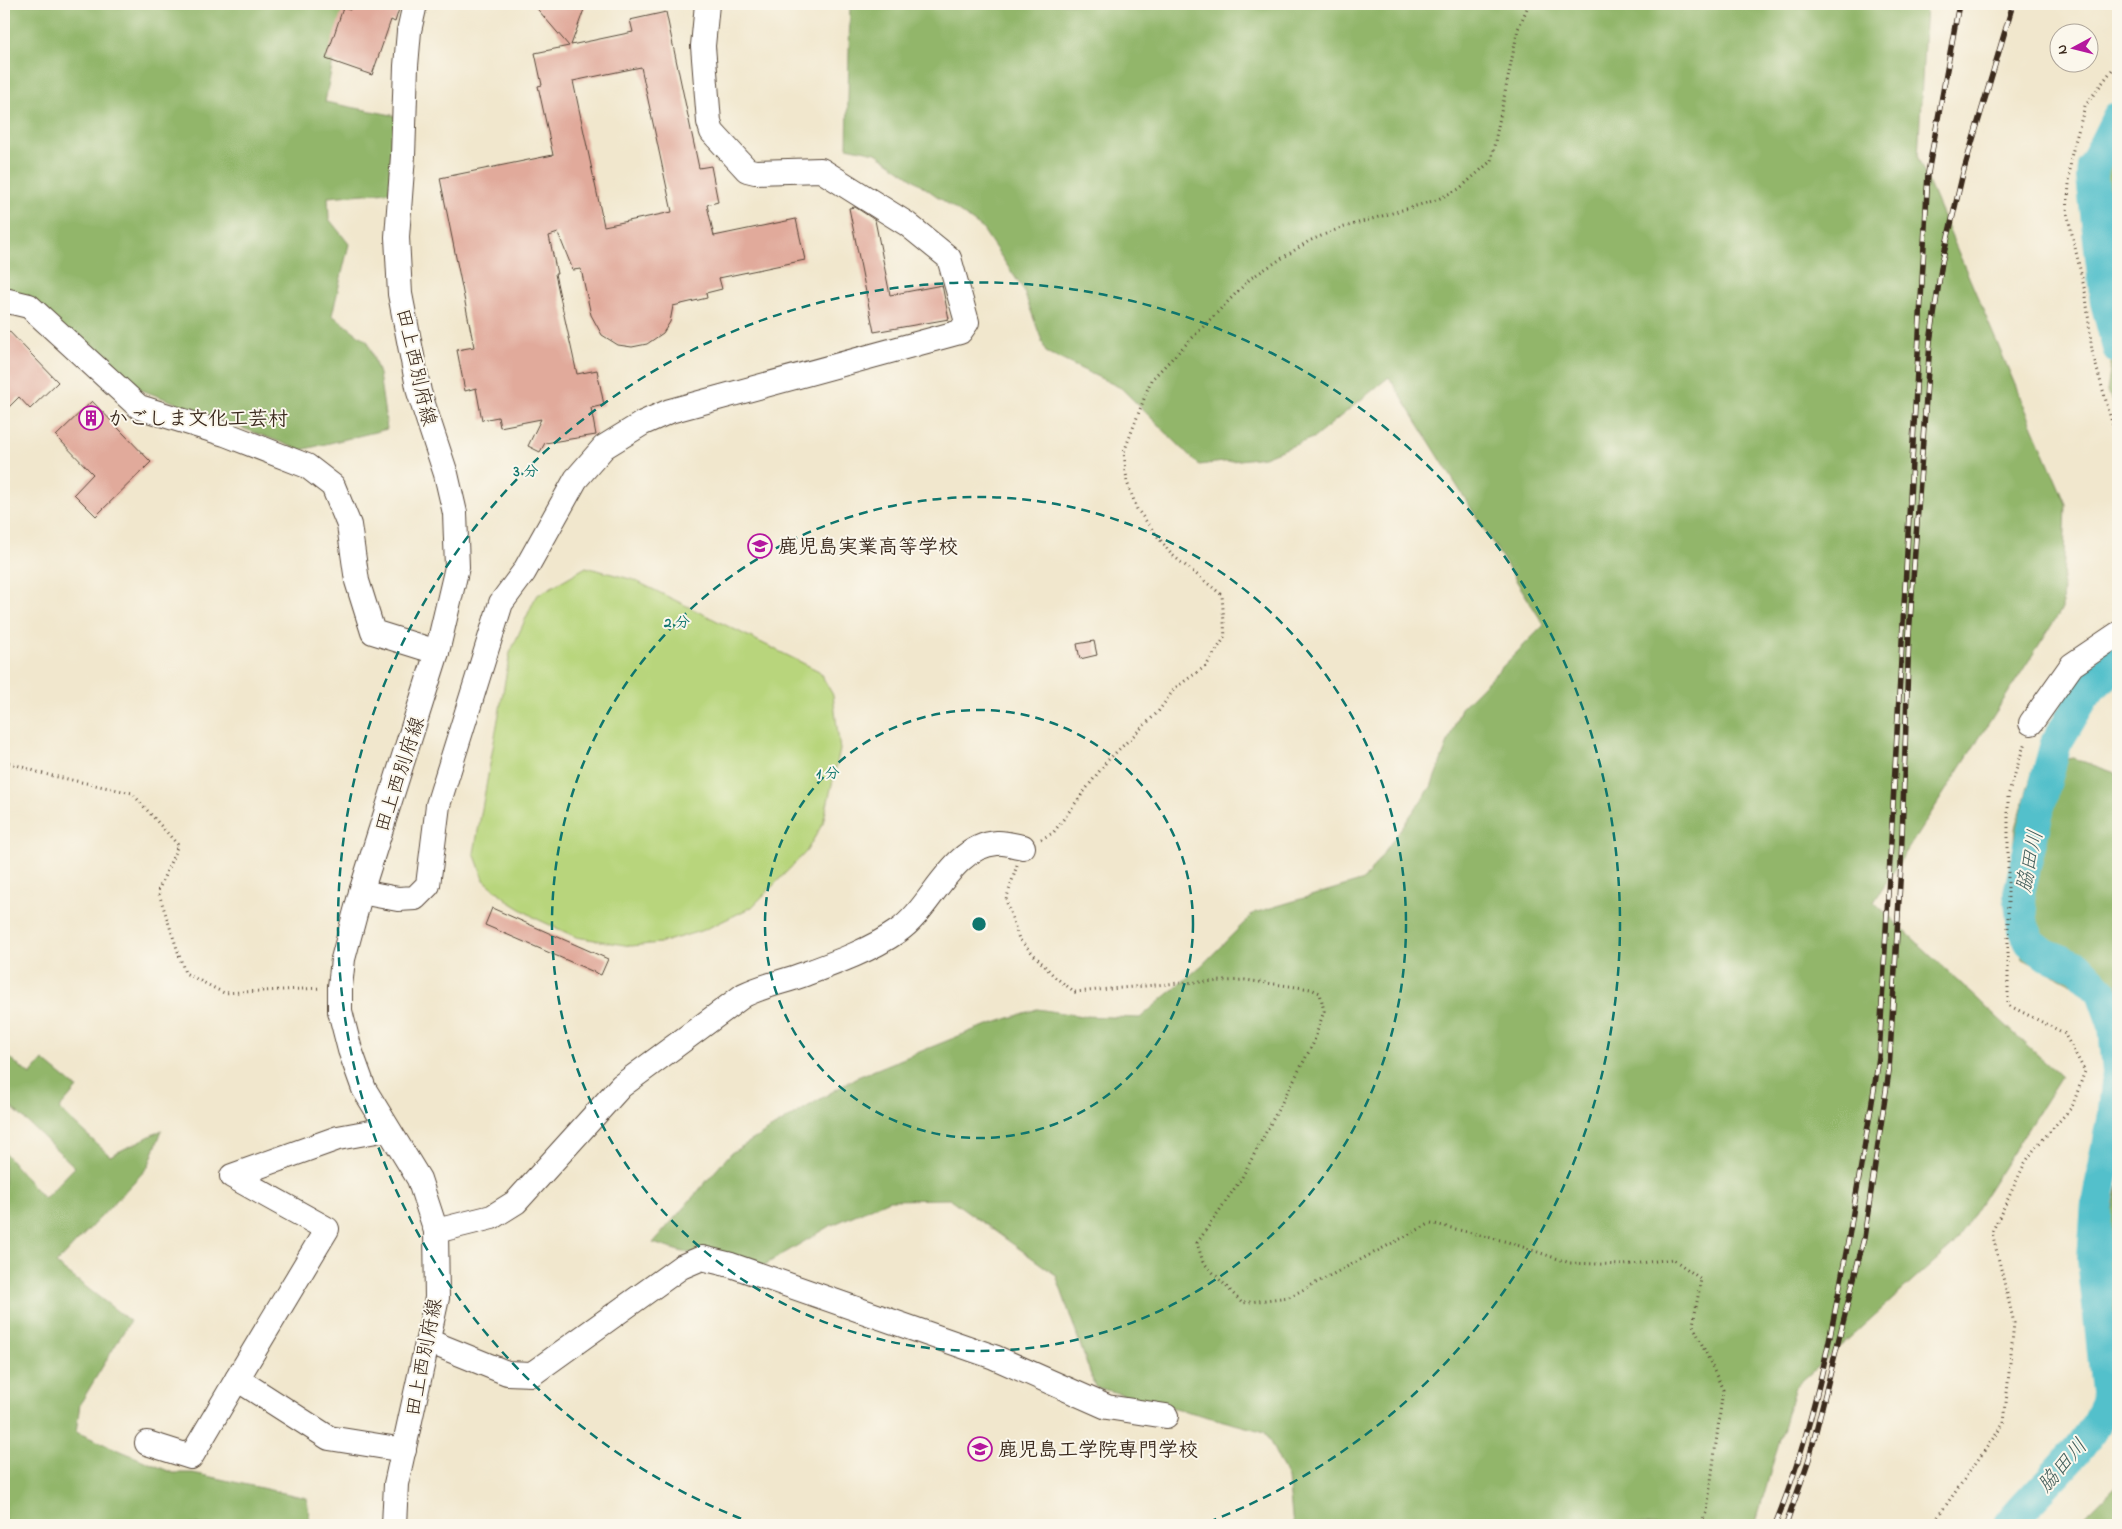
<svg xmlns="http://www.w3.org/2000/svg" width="2122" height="1529" viewBox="0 0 2122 1529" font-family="'Indie Flower','Klee One',sans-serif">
<rect width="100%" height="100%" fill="#fbf7ec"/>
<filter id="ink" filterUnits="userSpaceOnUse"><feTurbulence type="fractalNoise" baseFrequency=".02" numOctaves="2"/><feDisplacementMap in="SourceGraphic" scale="10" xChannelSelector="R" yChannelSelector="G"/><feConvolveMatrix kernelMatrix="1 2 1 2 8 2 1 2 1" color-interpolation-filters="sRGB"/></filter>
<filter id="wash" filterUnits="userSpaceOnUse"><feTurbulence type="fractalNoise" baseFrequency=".0096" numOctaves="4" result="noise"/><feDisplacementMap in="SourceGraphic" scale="20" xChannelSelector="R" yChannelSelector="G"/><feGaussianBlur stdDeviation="1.12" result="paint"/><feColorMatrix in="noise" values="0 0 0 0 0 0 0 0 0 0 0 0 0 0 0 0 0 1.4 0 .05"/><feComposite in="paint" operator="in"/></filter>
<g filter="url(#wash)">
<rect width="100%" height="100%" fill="#f1e7cd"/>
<path fill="#b8d57b" stroke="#7a804c" d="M586,567L634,580L819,671L833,695L840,750L823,823L806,852L752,907L704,930L660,943L631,946L576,937L537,919L511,903L484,880L474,853L510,653L536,596Z"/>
<g fill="#92b66b" stroke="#667044">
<path d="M4,4H344L325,102L397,116L389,192L328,197L329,219L349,244L332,315L368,342L379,374L387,429L301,450L123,383L4,294Z"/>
<path d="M850,4H1926L1918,158L2066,504L2062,609L1874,902L2061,1077L1953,1245L1795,1387L1755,1525H1293L1288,1478L1265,1432L1095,1387L1056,1275L950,1199L889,1200L832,1225L761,1267L679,1251L653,1243L731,1153L855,1078L976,1029L1037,1009L1082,1016L1140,1018L1201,966L1254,913L1364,880L1431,787L1461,708L1544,625L1389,377L1315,437L1264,457L1199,465L1121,388L1046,352L1023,289L982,228L876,153L847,147Z"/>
<path d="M2118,144V409L2107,392L2117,323L2102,178Z"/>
<path d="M2073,758L2118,774V996L2068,982L2023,959L2009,919L2016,828L2034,767Z"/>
<path d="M4,1053L30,1075L43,1060L77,1088L59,1109L110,1156L162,1130L148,1167L56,1264L130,1321L80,1404L76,1432L173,1473H193L307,1498L310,1525H4V1152L44,1199L75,1167L4,1100Z"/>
<path d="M2118,1186V1320L2114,1311L2105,1241Z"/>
<path d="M2118,1483V1525H2076Z"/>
</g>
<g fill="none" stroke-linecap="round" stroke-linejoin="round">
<g stroke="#53c0cb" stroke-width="32">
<path d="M2118,117L2093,167L2092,177L2106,302L2118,348"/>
<path d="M2118,660L2084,696L2056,743L2038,811L2019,893L2023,926L2030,942L2045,954L2078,967L2102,992L2114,1026L2118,1072"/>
<path d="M2009,1525C2042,1484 2088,1450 2108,1400L2093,1259L2097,1203L2113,1120L2118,1073"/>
</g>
</g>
<g id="blocks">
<g fill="#e1aa9b" fill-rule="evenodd">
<path d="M351,4H383L399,9L395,22L391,20L372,75L326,59L343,8L350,10Z"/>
<path d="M533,4H586L571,45L633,32L630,20L666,12L699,168L711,166L718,202L707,205L714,236L796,219L805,260L719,278L722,289L706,293L707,298L673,306L670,322L663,333L647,344L632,347L618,345L602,335L591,315L581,269L573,270L558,233L549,236L557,274H555L577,374L597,370L604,405L591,408L596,435L545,443L540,452L528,446L541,419L500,427L498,417L482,420L476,388L465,391L457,350L474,347L440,178L553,155L538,86L542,85L535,53L569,46ZM641,67L672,212L604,226L573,81Z"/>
<path d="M855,207L875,220L890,295L942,285L949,319L874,332L849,208Z"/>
<path d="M4,326L58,382L30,409L19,397L4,412Z"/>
<path d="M92,401L151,462L96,516L74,494L93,474L56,436Z"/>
<path d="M1094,641L1097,655L1080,659L1077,644Z"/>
<path d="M492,908L608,959L601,975L485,925Z"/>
</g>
</g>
</g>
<g filter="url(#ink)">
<use href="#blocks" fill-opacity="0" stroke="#564638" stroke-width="1"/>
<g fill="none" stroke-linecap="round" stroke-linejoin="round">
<g stroke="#564638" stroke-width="26">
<g id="minor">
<path d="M4,300L29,306L139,407L225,434L307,466L333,486L349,525L357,581L373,632L437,652"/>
<path d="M2031,723L2072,665L2118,634"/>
<path d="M361,892L398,899L415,898L428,885L438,805L501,603L524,572L576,479L604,447L643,423L670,411L960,332L967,322L949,258L907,224L821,170L755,172L747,170L712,132L709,122L703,46L707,4"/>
<path d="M387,1129L338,1138L232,1176L327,1229L237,1379L329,1438L404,1450"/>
<path d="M436,1231L492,1217L516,1202L621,1086L744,995C764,985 784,982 805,974C835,963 871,950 898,931C932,908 951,846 997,843C1005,842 1015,846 1023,847"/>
<path d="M428,1341L507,1373L532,1374L681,1267L702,1258L731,1265L994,1357L1107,1407L1166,1416"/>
<path d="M147,1443L191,1457L237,1379"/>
<path d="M394,1525L396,1484L437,1298L436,1231L419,1179L364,1089L350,1050L340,1011V987L343,959L361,892L437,652L457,567L455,513L446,474L419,392L400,294L397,237L403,156L406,66L409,31L415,4"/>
</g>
</g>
<g stroke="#564638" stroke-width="3" stroke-dasharray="1 4" stroke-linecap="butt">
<path d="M2118,62L2085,106L2071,157L2067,212L2086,296L2092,351L2118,444"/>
<path d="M4,761L44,774L132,793L178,845L158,891L185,973L224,993L321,988"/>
<path d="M1041,839L1053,833L1107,761L1158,712L1175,688L1206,666L1225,637L1222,595L1171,554L1137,509L1127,482L1124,452L1151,380L1251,278L1309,241L1338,229L1436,200L1459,189L1491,161L1518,29L1529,4"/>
<path d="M1017,865L1006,900L1019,939L1055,977L1075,992L1179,983L1245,980L1311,989L1320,993L1324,1011L1313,1044L1241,1179L1197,1243L1203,1262L1242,1303L1289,1297L1431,1223L1508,1242L1570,1263L1624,1265L1673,1259L1701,1279L1693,1325L1723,1390L1707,1511L1700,1525"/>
<path d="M1932,1525L2004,1423L2014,1323L1992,1232L2025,1163L2035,1148L2072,1107L2085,1071L2064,1033L2008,1005V796L2025,742"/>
</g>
<use href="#minor" stroke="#fff" stroke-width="24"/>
<g stroke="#3b2a1e" stroke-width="5.5">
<g id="rail">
<path d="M1775,1525C1814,1429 1833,1327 1851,1225C1860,1169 1871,1113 1879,1057L1928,173L1959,4"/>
<path d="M1786,1525L1809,1459L1864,1238L1889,1071L1901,865L1909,635L1930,342L1942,262L1963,173L2013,4"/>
</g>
</g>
<use href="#rail" stroke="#fbf7ec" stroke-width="4" stroke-dasharray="11" stroke-linecap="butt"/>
</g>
</g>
<g fill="none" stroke="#0f766e" stroke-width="2.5" stroke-dasharray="9 6">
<circle cx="979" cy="924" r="214"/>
<circle cx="979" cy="924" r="427"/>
<path d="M755 1524A641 641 0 1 1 1203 1524"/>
</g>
<defs>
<g id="building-ring" transform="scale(1.25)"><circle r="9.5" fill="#fbf7ec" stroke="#b5179e" stroke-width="1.5"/><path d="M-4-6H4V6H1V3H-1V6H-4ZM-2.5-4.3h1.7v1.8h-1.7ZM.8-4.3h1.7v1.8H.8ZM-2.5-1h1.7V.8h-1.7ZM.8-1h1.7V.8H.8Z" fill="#b5179e"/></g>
<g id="school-ring" transform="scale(1.25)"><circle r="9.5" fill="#fbf7ec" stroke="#b5179e" stroke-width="1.5"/><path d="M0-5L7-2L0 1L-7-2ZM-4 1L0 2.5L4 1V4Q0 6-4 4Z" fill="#b5179e"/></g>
<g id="university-ring" transform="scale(1.25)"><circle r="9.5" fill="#fbf7ec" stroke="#b5179e" stroke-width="1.5"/><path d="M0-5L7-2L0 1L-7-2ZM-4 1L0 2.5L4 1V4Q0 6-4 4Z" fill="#b5179e"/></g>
</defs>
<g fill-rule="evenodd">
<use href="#building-ring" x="91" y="418"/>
<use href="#school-ring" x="760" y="546"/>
<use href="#university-ring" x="980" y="1449"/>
</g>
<g text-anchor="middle" stroke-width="4" stroke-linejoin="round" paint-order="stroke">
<g font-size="20" fill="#3b2a1e" stroke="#fbf7ec">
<text transform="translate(417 367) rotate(77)" y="7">田上西別府線</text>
<text transform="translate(399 774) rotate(-72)" y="7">田上西別府線</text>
<text transform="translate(423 1357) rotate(-79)" y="7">田上西別府線</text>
</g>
<g font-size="20" font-weight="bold" fill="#3b2a1e" stroke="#fbf7ec" text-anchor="start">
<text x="108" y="425">かごしま文化工芸村</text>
<text x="778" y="553">鹿児島実業高等学校</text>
<text x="998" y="1456">鹿児島工学院専門学校</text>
</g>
<g font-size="21" font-style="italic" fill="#435e5b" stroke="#fbf7ec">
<text transform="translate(2029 861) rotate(-78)" y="7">脇田川</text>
<text transform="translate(2062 1465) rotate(-49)" y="7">脇田川</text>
</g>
</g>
<circle cx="979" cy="924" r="8" fill="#0f766e" stroke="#fbf7ec" stroke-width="2.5"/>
<g font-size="15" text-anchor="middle" font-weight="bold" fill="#0f766e" stroke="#fbf7ec" stroke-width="4" stroke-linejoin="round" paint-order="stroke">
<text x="526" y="476">3 分</text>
<text x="677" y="627">2 分</text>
<text x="828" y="778">1 分</text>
</g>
<rect width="2122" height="1529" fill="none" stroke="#fbf7ec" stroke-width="20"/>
<g transform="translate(2074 48) rotate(263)"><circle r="24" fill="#fbf7ec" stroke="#aea59a"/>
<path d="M0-4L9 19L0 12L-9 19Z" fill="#b5179e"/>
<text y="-8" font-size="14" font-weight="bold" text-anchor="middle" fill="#3b2a1e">N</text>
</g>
</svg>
